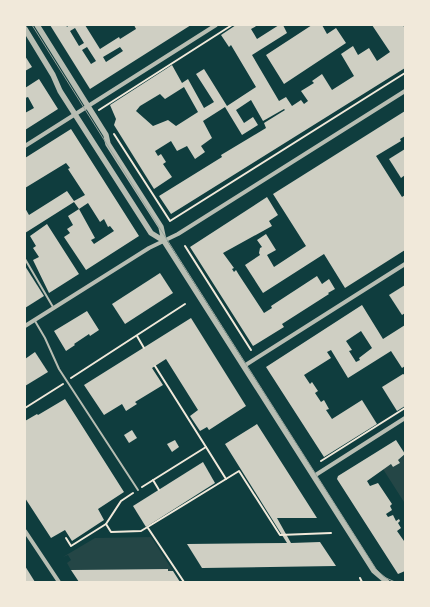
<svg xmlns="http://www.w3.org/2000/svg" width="430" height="607" viewBox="0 0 430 607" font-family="Jost,sans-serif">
<rect width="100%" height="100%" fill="#0f3d3e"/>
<g fill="#244646">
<path d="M405,455V490L404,491L405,494V502H404L383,469L391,464L393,467L400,463L398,460Z"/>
<path d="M151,537L173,571H168V569L71,570L67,563L71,560L68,555L63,557L95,538Z"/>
</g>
<g fill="#cfcfc3" fill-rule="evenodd">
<path d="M50,25H66L67,27L69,25H85L100,49L119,37L120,39L136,29L134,25H191L90,89ZM75,28L84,43L79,46L70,31ZM87,47L96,61L91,64L82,50ZM120,47L123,51L106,62L103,57Z"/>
<path d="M236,25H258L251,29L257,39L279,25H283L287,33L252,55L279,101L286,97L292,106L301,100L304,104L308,101L301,91L314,83L312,81L322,74L332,90L354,76L341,54L353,46L358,55L369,48L377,61L390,52L372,25H403L405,29V68L171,214L159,196L222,157L221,155L266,128L264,123L285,110L284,109L263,121L251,100L236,110L244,123L253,117L258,125L242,135L225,107L203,121L212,138L201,146L205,152L195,159L187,146L177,151L171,141L155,151L158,156L161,154L166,162L163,164L172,177L154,189L114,125L116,119L110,105L172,65L182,83L188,79L204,108L214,102L196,74L204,69L227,106L256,87L231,45L229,47L221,35ZM184,87L198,112L176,126L168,120L153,126L136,111L140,106L160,94L165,99Z"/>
<path d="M312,25H322L327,34L336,28L346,43L284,84L266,55Z"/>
<path d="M25,56L32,67L25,71Z"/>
<path d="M39,79L58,109L25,130V113L34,108L28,97L25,98V88Z"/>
<path d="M405,111V136L400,139L401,141L376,156L402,197L405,195V250L345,288L324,254L263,293L245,265L260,255L259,253L260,248L262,247L257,240L266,234L276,250L267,255L274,267L306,246L273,194Z"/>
<path d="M71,129L139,236L86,270L64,237L70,233L67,229L73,225L68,216L79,209L95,238L91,240L94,244L114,231L110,226L108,227L104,219L100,222L88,203L79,209L74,202L25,233V208L29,215L67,191L74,201L85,195L68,169L70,168L66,163L25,188V158Z"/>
<path d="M405,149V175L401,178L389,159Z"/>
<path d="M267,197L278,215L269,221L272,226L223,253L234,268L232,269L234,272L236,270L239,275L264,313L272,308L271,306L317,276L322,284L329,279L335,289L328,293L329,294L282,324L284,327L253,346L190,247Z"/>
<path d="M47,224L79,274L49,293L33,260L39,257L33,248L36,246L30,236Z"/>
<path d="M25,266L44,296L25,308Z"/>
<path d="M160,273L173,293L125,324L112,304Z"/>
<path d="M405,285V313L402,315L389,295Z"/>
<path d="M362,305L383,339L405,325V366L402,368L391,351L348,378L331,350L327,352L331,358L304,375L310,384L312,382L318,391L315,393L321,402L324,400L329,409L326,410L332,419L362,400L377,424L324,457L266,367ZM361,331L372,348L359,358L360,360L356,362L349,351L352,350L346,341Z"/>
<path d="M87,311L99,330L90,336L89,334L74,344L75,345L66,351L54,331Z"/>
<path d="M191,318L246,406L209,430L207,427L200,431L190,416L198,410L166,359L152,368L163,385L135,402L137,404L126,411L122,404L104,415L84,385Z"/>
<path d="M35,352L48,372L25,386V359Z"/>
<path d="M403,374L405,375V406L397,411L382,387Z"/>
<path d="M65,399L124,492L98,509L104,520L72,541L65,530L51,538L25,498V421L37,414L38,415Z"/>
<path d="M257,424L317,518H277L291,543L320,542L336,566L202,568L187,544L287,543L225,444Z"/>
<path d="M132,430L137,438L129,443L124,435Z"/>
<path d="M175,440L179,447L172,452L167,444Z"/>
<path d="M396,440L405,454L398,460L400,463L393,467L391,464L367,481L370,486L378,483L392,504L390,506L392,510L386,514L388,517L393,515L396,521L399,519L400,521L398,523L401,528L397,531L404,541L405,540V571L398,574L337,479L338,476Z"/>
<path d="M203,462L215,483L146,527L133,506Z"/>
<path d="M25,566L35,582H25Z"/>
<path d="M168,569V571H173L180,582H79L71,570Z"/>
</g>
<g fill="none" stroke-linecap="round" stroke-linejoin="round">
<g stroke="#f1e9da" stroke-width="2">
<path d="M99,110L232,25"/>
<path d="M114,134L170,221L405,73"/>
<path d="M185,246L251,350"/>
<path d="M137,336L144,348"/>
<path d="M71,378L185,304"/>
<path d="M25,408L63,384"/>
<path d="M321,461L405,408"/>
<path d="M226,479L239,471L280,535L331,533"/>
<path d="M153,480L159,490"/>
<path d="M142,487L206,447L155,366"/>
<path d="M133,493L121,501L106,524L111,532L141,531L226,479L206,447"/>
<path d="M148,528L184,582"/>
<path d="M66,538L71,546L106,524"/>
<path d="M360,578L362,582"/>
</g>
<g stroke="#b8beb3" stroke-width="2">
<path d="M25,259L53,307"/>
<path d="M35,321L45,338L59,369L138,490"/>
</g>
<g stroke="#b8beb3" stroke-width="4">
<path d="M25,146L216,25"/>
<path d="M25,326L149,248L178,234L405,91"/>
<path d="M244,366L405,264"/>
<path d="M314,476L405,418"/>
<path d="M25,531L59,582"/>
</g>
<g stroke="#b8beb3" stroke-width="5.5">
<path d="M37,25L106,135L108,144L161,227L164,241L374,571L387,582"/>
<path d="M25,29L53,75L60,91L151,233L164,241"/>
</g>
<path stroke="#97a49c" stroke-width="1" d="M32,25L152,216L376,569L384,577L395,582"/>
</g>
<rect width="430" height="607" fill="none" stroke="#f1e9da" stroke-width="52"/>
</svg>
